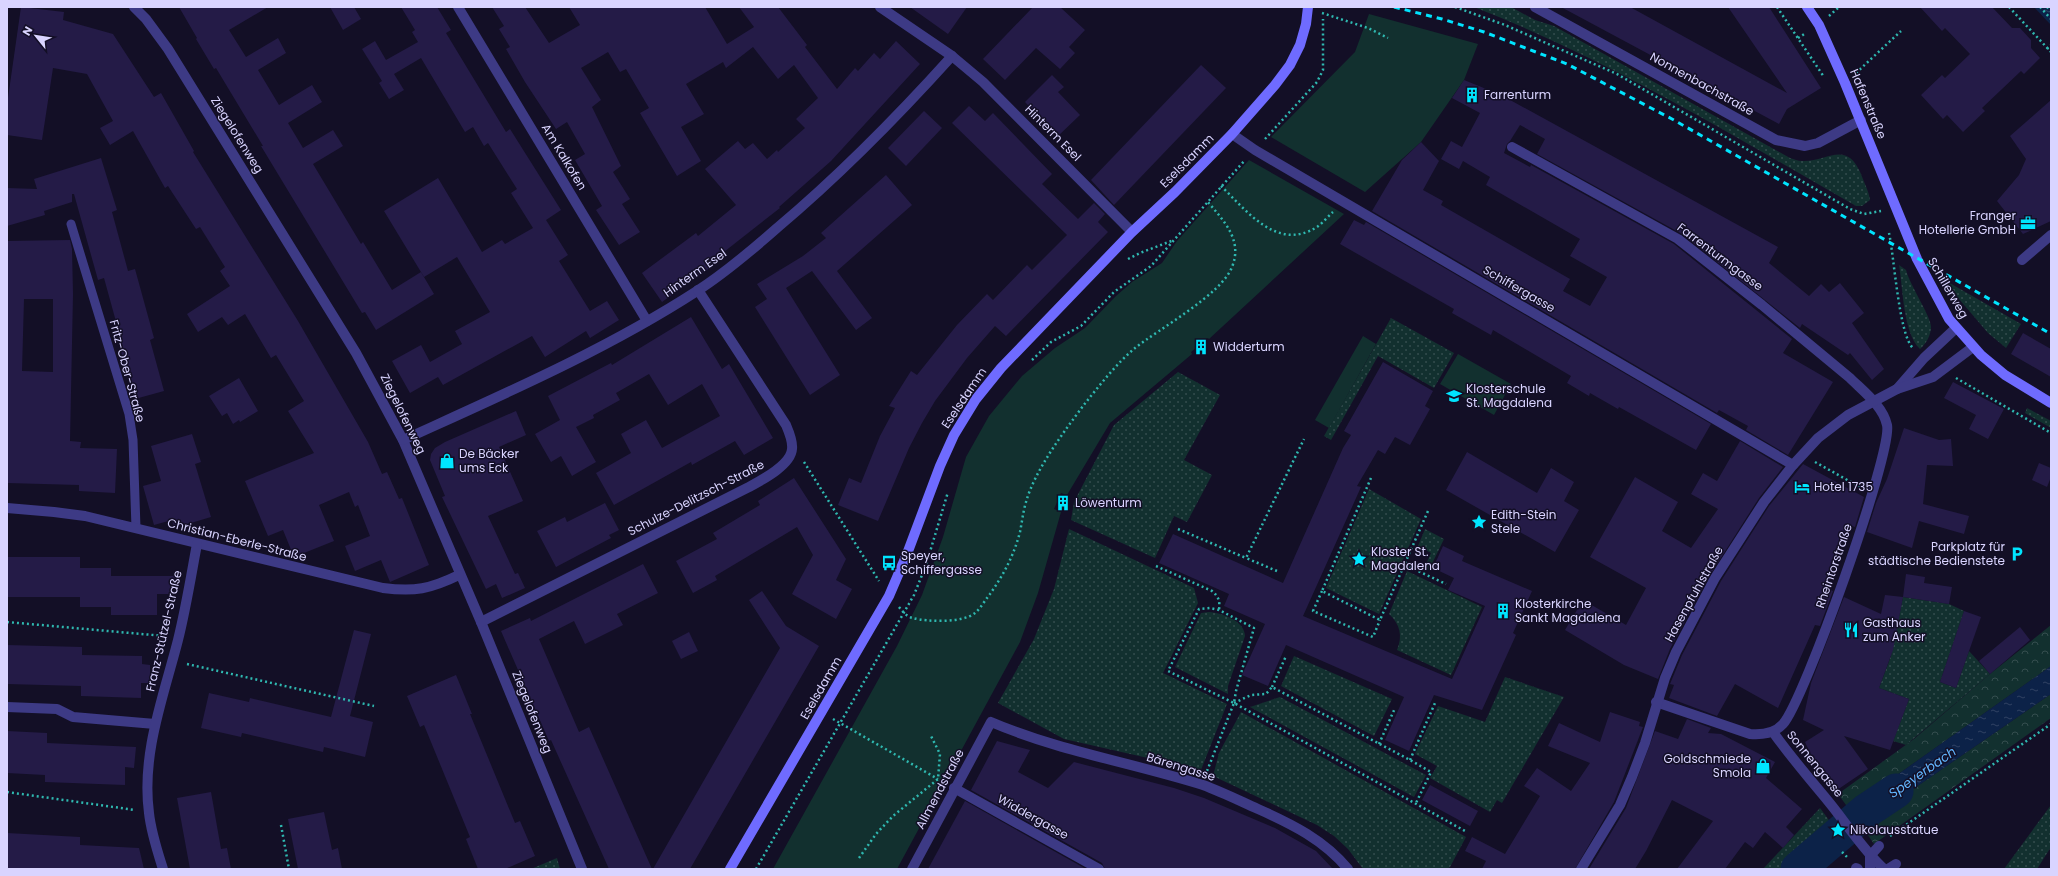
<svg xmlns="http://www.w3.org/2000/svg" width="2058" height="876" viewBox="0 0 2058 876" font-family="Poppins,sans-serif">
<defs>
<pattern id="grass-dots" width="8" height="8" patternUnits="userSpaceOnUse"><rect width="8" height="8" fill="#12302f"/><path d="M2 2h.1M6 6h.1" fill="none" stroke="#344d4e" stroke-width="1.8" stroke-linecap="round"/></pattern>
<pattern id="forest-crowns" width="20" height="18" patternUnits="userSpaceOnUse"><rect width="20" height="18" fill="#12302f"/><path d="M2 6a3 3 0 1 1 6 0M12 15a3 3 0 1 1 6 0" fill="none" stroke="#344d4e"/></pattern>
<pattern id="water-ripples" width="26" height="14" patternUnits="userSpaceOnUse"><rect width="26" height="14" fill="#0c2248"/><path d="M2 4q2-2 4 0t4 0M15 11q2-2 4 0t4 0" fill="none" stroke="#2f4163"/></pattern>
</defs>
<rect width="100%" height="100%" fill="#130f26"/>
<g fill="url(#grass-dots)">
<path d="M1474,7H1511L1535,20L1554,26L1790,158C1794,159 1798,161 1802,161C1828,162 1846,139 1861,174C1864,183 1869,191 1870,200L1862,206H1856C1732,135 1608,59 1474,7Z"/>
<path d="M1899,265L1906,270C1910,286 1931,316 1931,327C1931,335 1926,344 1920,349C1903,333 1903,288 1899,265Z"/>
<path d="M1941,278L2021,324L2006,348L1988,333Z"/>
<path d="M1391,318L1454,353L1434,388L1378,356L1331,440L1324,436Z"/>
<path d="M1178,372L1220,395L1184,460L1212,475L1187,522L1174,516L1155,558L1071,520L1074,502L1114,425Z"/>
<path d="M2027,408L2051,421V428L2025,413Z"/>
<path d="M1369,489L1421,519L1379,614L1326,588Z"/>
<path d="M1069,529L1194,588L1198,603L1163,673L1227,704L1201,770L1064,739L998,703L1034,639L1054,589Z"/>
<path d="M1425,529L1444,539L1429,570L1424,568L1431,553L1418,546Z"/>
<path d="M1407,571L1482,607L1451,675L1397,650C1403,636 1400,624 1389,614Z"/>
<path d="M1903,597L1949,604L1964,611L1940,682L1956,688L1969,651L1990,674L1906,745L1893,741L1909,699L1879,688L1891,656Z"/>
<path d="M1209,612C1222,613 1245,621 1245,636L1228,686V694L1175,667L1201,613Z"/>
<path d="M1294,656L1392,699L1374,736L1281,686Z"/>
<path d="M1505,677L1564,697L1502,803L1497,800L1490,812L1430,778L1437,766L1415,754L1438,706L1485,722Z"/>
<path d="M1280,697L1426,775L1414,797L1250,707Z"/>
<path d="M1241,712L1466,837L1450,867L1447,869H1363L1348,849L1334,836L1317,825L1213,776L1219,753Z"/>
<path d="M2051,805V847L2037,869H2004Z"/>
<path d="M1820,808L1848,846L1823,869H1763Z"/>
<path d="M557,858L560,869H531Z"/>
</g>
<g fill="url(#forest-crowns)">
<path d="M2051,625V666L1849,809L1838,794L1914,739L1990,674Z"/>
<path d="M2051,694V718L1874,844L1861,825Z"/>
</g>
<g fill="#12302f">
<path d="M1369,14L1478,44L1464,80L1421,142L1365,192L1271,137L1355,52Z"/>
<path d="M1249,160L1344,214L1209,339L1208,338L1191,352L1192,354L1110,423L1067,495L1061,493L1054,509L1061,512L1038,593L1020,642L897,869H773L897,646L922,595L943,537L966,457L989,416L1022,376L1055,348L1085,328L1116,296L1132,282L1162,263L1177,241Z"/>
<path d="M1363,336L1376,344L1329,428L1315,420Z"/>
<path d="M1458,354L1511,384L1494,415L1440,384Z"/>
</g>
<g fill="url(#water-ripples)">
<path d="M2034,7H2051V25Z"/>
<path d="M2051,666V694L1861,825L1849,809Z"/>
</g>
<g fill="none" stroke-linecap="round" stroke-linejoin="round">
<path stroke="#0c2248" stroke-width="35" d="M1798,869L1866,811L1896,791"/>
</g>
<g fill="#241b47" fill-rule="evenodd">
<path d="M21,7L64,12L63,20L113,34L154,97L161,93L194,151L193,152L298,321L368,442L382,474L387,472L399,499L402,498L429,565L390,582L381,560L355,571L345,546L370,536L358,505L355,507L349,492L319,505L334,541L294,557L283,530L268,536L245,481L314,453L288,411L304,401L276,355L271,358L245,314L228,325L222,317L198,332L187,314L230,286L220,271L225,267L200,227L196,229L168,186L165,188L133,131L110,145L100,128L113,121L87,74L53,68L42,140L7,135V105Z"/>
<path d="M179,7H268L229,30L246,57L278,38L286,53L258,70L279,105L312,85L322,102L288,123L303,148L333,130L343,146L313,164L361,244L363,242L392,290L421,272L434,294L376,330L365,312L362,313L261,146H263L216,68L214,69L196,39L197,38Z"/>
<path d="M330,7H354L361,19L343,30Z"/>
<path d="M401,7H437L451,30L446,33L506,132L510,129L561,210L546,220L568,255L559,261L590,311L607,301L619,320L590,338L586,331L545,357L532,336L443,385L438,377L410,393L392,361L421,345L430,362L462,344L455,331L490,312L457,257L424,277L384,211L438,178L482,252L502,240L505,244L533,228L511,193L517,189L488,143L484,146L473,127L465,132L421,58L394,74L404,90L389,99L379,83L382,81L362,49L375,41L386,60L418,42L412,32L415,30Z"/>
<path d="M492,7H525L549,43L580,25L569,7H705L727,44L754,27L739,7H778L807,45L805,47L837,89L855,68L858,71L874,53L880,59L896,41L920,64L831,161L779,207L780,208L715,259L718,262L662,302L642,273L696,233L698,236L736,205L705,169L738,141L745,149L753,143L767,159L777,150L778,152L805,128L796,119L818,98L794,65L778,79L753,47L726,68L723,62L686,84L704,114L681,127L701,161L677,176L640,113L649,108L626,69L620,72L608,52L581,68L601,100L592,107L621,166L613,172L630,199L622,204L640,232L619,245L596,210L602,206L575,160L585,154L567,122L556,129L525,82L506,49L510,47L499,29L504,26Z"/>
<path d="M910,7H967L948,34Z"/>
<path d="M1033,7H1060L1085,30L1069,47L1075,53L1060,69L1036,48L1005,80L983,59Z"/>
<path d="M1561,7H1630L1787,93L1728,7H1769L1821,88L1787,109L1779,124Z"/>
<path d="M1920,7H1992L2012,28H2020L2031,40V48L2040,58L2024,74L2021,71L1982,108L1985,111L1963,132L1947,115L1943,119L1921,95L1942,75L1945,78L1970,54L1945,28L1942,31Z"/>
<path d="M1201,65L1226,88L1114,205L1091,180Z"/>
<path d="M1052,75L1064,87L1058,92L1080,115L1058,136L1025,102Z"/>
<path d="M1464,80L1501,95L1778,247L1769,263L1809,296L1821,284L1829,292L1840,283L1864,313L1852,323L1884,369L1872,380L1850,353L1848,355L1802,324L1800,328L1682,234L1537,154L1545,139L1520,125L1510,141L1507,144L1504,153L1530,167L1531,165L1674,244L1792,339L1783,353L1833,382L1788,455L1746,430L1748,426L1719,410L1717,413L1372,211L1402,160L1421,142L1439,161L1423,190L1443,201L1441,205L1570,279L1563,291L1590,306L1607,277L1570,256L1580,239L1486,185L1490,177L1463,161L1459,169L1441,159L1451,141L1462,147L1480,113L1452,98Z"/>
<path d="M2051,100V221L2023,234L1997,201L2019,175L2026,159L2010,136Z"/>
<path d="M969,106L985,121L993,113L1052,174L1042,184L1078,219L1094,203L1105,214L1098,222L1108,232L1006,336L995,326L967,358L935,401L922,423L909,448L878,521L838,505L849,478L861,483L880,436L895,408L889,406L911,371L917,375L957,325L987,294L993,300L1027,265L1032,270L1067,235L952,123Z"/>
<path d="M924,111L942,128L906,166L888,148Z"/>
<path d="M101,158L117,210L112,212L128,271L135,269L154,338L150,340L164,391L135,399L120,348L123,347L104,278L98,280L74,194H72V202L44,211L45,215L7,226V188L37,189L34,179Z"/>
<path d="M886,175L912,205L837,271L872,318L856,330L812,271L786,288L840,375L810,395L755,307L767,299L757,284L803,256L826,238L821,233Z"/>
<path d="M1354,220L1364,225L1366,222L1711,424L1696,450L1619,407L1618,409L1590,393L1589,396L1567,383L1571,376L1493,330L1491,335L1452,313L1454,309L1340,244Z"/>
<path d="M70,240L72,249L73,294L70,441L81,442L80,448L117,449L115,493L79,491V485L7,483V241ZM24,299H53V372L22,371Z"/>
<path d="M691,317L722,369L729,364L773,438L744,455L735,441L692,465L691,462L614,505L596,473L631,453L621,434L646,420L662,448L720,416L702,384L668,405L649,374L616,393L620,400L593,415L594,418L576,427L596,462L572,476L561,456L551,462L535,434L560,420L548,396L611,363L612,365Z"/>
<path d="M2023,333L2051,349V377L2011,354Z"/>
<path d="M1383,362L1433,391L1425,406L1430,409L1410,445L1395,437L1385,454L1378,450L1357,486L1361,487L1303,616L1452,679L1485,606L1448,590L1454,578L1433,568L1443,546L1464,556L1462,561L1532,591L1513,633L1516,635L1482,710L1434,695L1409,751L1385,740L1404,697L1286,645L1268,686L1242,675L1265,624L1224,606L1229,594L1159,563L1173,534L1283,583L1343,448L1351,435L1344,431Z"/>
<path d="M239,378L258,411L240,422L239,420L233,424L227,413L222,416L209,396Z"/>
<path d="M1953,382L2004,409L1988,439L1969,429L1976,415L1944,398Z"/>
<path d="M516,411L526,435L499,447L523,501L488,516L515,574L518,573L525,588L502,598L496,584L486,589L442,497L445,496L430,460L431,454L435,448L445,442Z"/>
<path d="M1904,428L1939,440L1951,439L1953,466L1927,465L1923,504L1969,516L1964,534L1919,521L1912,548L1867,532L1876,503L1887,479Z"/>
<path d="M192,434L201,462L195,464L211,517L174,528L172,520L154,525L143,486L161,481L151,446Z"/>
<path d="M1740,441L1783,467L1759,498L1710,575L1670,649L1658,679L1624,665L1565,630L1583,600L1626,625L1646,588L1590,557L1635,477L1678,502L1662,531L1691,548L1718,509L1691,494L1703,473L1717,481Z"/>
<path d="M1467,452L1537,493L1551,468L1574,482L1564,501L1579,510L1555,552L1446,490Z"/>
<path d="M2039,463L2051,468V477L2047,487L2032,480Z"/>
<path d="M1803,464L1864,497L1855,527L1849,525L1838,554L1826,588L1833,591L1820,626L1815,625L1778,708L1735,684L1717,716L1669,698L1674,685L1670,684L1682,655L1721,581L1769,506Z"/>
<path d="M794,478L846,559L836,580L852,589L836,619L792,594L813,555L797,527L715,576L717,580L693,593L676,561L717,539L713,533L760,505L758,501Z"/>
<path d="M605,503L619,530L609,535L611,538L556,567L537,531L565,517L567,522Z"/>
<path d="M7,557H80V568H111V576H176L172,594H157V615H111V607H80V597H7Z"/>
<path d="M643,564L658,593L617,614L623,625L585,644L574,621L539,639L579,732L589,727L652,869H609L551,740L549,741L501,631L530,618L531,621Z"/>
<path d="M1906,574L1925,577L1924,583L1952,587L1949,604L1903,597Z"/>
<path d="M762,591L786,626L819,646L690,869H653L780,648L749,600Z"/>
<path d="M1885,595L1903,597L1893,650L1879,688L1909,699L1890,750L1844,736L1868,769L1837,790L1813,756L1812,757L1805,742L1824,730L1803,720L1811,683L1844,597L1881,614Z"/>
<path d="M1964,611L1981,617L1956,688L1940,682Z"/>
<path d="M2020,627L2030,640L1990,674L1979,661Z"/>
<path d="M354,630L371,634L350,716L373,722L365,757L324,747L323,752L242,733L241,737L201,728L209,693L249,702L250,698L331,717Z"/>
<path d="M689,632L698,651L681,659L672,641Z"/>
<path d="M7,645L82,647V655L142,656V664L150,665V683H141V698L81,696V686L7,684Z"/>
<path d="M456,675L472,714H470L515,823L520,821L535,856L505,869H478L466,839L470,837L424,725L420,727L407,696Z"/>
<path d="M1610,712L1640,722L1639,726L1643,727L1614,802L1575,869H1482L1486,861L1465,851L1472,837L1505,854L1540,796L1524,786L1537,768L1571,791L1590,763L1548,746L1559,723L1600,742Z"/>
<path d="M1687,719L1711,728L1708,733L1721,734L1775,762L1766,778L1802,809L1786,827L1794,835L1783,848L1765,832L1753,848L1745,842L1725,869H1677L1713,821L1672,800L1646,851L1635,869H1589L1626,808L1655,731L1678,739Z"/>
<path d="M7,731L47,733V743L136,747L134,768L125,767V785L45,782V775L7,773Z"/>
<path d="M997,741L1030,750L1018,772L1048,788L1074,762L1174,788L1204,798L1275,828L1316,851L1333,869H1105L1102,863L971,790Z"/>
<path d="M1430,785L1478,811L1470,826L1422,800Z"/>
<path d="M211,792L221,849L227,848L231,869H190L177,798Z"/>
<path d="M965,801L1086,869H928Z"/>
<path d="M324,812L332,850L338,848L342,869H298L288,819Z"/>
<path d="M7,833L80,837V845L139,848L144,869H7Z"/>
</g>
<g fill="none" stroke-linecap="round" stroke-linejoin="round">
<g stroke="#2fb8b0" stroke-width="2.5" stroke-dasharray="2 3" stroke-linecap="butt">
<path d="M1455,7L1505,25L1617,74L1850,209L1864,214L1881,211"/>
<path d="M1777,7L1824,77"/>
<path d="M2009,7L2051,52"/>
<path d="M2040,7L2051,19"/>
<path d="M2047,7L2051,11"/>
<path d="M1322,13L1368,28L1388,38"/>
<path d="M1829,16L1839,7"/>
<path d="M1798,38L1806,33"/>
<path d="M2047,49L2051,45"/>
<path d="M1856,73L1901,31"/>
<path d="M1265,139L1317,82L1323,70V19"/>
<path d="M1221,186C1247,211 1277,252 1317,227C1323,223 1328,216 1333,212"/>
<path d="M1889,233C1894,255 1899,336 1913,348"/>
<path d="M1128,259L1140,253L1174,240"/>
<path d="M1032,360L1051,342L1081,326L1114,292L1151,266L1245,160"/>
<path d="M1956,378L2051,433"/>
<path d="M804,462L879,581"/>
<path d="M1815,462L1860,487"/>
<path d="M1371,478L1322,591L1380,620L1428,511"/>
<path d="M1178,529L1246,558"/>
<path d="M1405,565L1446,584"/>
<path d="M1156,566L1212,591C1219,597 1220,601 1219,610"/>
<path d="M1277,571L1246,558L1304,439"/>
<path d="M1322,591L1313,611L1373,637L1380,620"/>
<path d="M899,607C903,612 907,617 913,618C927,622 963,623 975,613C981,608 985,600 990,594C1004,574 1014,555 1020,532C1022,522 1023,512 1026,502C1035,470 1063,433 1083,406C1099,386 1116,364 1135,348C1159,329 1222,294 1232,267C1243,240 1224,221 1207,201"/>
<path d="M7,622L164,636"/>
<path d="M187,664L374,706"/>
<path d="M1272,687L1286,656"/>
<path d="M1234,703L1251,695L1266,694L1272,687L1410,760L1431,772L1416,803"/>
<path d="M833,719L938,779"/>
<path d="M1379,744L1395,708"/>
<path d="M1410,760L1435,703"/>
<path d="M1207,771L1234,703L1236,691L1254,628L1219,610L1210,608L1199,609L1168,671L1234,703L1465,831"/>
<path d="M7,792L135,810"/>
<path d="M281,825L289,869"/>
<path d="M1890,836L2051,724"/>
<path d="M1842,852L1847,857"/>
<path d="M859,858L876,834L893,816L938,779L940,754L930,734"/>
<path d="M756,869L914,595L926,565L948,492"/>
</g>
<path stroke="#3d3a85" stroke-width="9" d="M71,224L129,414L133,440L136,528"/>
<g stroke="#3d3a85" stroke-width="10">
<path d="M134,7L146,19L168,49L356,353L403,440L481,622L582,869"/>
<path d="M458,7L647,321"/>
<path d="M880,7L952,56L983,82L1132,232"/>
<path d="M1535,7L1776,140L1805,146L1818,143L1861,120"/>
<path d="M1232,134L1255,150L1793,465"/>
<path d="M1512,147L1678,239L1762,305L1850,378C1863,391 1883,406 1887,425C1893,452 1804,701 1783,724C1774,734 1762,735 1750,734L1656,702"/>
<path d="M2022,260L2051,235"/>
<path d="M1897,389L1924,358L1956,328"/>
<path d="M403,440C502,395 606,350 697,291C725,273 752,250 777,228C840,175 897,117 952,56"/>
<path d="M7,508L54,512L85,516L383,588C415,592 430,589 459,575"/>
<path d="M481,622L749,487C762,480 791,465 792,449C793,441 789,432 786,425L698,290"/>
<path d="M7,707L57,709L73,717L155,724"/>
<path d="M1773,732C1790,756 1809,778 1828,801C1847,824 1862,849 1884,869"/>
<path d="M954,788L1099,869"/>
<path d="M1856,868L1858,869"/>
<path d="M163,869C157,850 151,832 149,813C141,754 164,695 178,640C186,608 191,576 197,544"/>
<path d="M912,869L991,722C1059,751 1133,763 1203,785C1222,792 1240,801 1258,809C1292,824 1324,840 1348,869"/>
<path d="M1581,869L1620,805L1632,777L1645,743L1665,678L1676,652L1715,578L1764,502L1793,465L1818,438L1848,415L1897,389L1933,377L1973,347"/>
<path d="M1870,869V856L1879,846"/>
<path d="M1888,869L1896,864"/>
</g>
<g stroke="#6f6bff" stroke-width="10">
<path d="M1807,7L1819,25L1845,83L1917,259L1949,319L1981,355L2005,375L2051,403"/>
<path d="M730,869L889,596L907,554L940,466L954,435L976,399L1001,368L1132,232L1175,192L1232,134L1275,85L1290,65L1300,45L1306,24L1308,7"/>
</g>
<path stroke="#00e5ff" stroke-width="3" stroke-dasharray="6 5" stroke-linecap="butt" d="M1394,7L1442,19L1484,32L1567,64L1672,119L2051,334"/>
</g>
<defs>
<g id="building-bare" transform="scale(1.2)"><path d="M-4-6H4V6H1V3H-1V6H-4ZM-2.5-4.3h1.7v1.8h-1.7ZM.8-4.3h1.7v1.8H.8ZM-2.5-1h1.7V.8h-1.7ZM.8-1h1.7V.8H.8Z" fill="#00e5ff" stroke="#130f26" stroke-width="2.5" paint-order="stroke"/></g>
<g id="office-bare" transform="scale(1.2)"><path d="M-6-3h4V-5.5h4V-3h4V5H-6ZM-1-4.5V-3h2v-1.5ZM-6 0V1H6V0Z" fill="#00e5ff" stroke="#130f26" stroke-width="2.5" paint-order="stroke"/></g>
<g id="school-bare" transform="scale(1.2)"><path d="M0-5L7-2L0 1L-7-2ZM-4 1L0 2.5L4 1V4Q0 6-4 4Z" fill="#00e5ff" stroke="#130f26" stroke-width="2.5" paint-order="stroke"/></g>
<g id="shop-bare" transform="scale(1.2)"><path d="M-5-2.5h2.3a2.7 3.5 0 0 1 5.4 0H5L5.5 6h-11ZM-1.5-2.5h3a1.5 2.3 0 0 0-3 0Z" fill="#00e5ff" stroke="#130f26" stroke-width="2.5" paint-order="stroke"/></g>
<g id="hotel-bare" transform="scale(1.2)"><path d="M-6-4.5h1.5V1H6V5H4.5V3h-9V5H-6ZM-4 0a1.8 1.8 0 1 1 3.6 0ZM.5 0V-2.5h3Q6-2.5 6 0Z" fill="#00e5ff" stroke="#130f26" stroke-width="2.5" paint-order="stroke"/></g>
<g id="sight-bare" transform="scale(1.2)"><path d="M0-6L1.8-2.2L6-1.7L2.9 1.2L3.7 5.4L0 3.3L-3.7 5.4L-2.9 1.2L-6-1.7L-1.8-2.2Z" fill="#00e5ff" stroke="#130f26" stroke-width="2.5" paint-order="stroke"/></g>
<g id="parking-bare" transform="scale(1.2)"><path d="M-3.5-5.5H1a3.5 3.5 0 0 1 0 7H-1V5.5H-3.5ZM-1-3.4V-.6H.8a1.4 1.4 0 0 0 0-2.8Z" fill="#00e5ff" stroke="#130f26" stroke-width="2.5" paint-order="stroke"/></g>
<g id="bus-bare" transform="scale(1.2)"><path d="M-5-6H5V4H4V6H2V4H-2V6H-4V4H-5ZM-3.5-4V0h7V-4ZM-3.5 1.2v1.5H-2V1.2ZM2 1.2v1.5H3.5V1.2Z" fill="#00e5ff" stroke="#130f26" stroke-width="2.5" paint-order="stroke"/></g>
<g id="restaurant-bare" transform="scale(1.2)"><path d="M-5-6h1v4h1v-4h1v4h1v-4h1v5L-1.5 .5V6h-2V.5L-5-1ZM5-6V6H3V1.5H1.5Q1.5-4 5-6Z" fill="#00e5ff" stroke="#130f26" stroke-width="2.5" paint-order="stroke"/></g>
</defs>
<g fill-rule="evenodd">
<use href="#building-bare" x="1472" y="95"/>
<use href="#office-bare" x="2028" y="223"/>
<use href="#building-bare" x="1201" y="347"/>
<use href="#school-bare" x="1454" y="396"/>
<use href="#shop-bare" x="447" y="461"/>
<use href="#hotel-bare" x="1802" y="487"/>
<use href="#building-bare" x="1063" y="503"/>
<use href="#sight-bare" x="1479" y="522"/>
<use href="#parking-bare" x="2017" y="554"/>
<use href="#sight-bare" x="1359" y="559"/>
<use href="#bus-bare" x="889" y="563"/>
<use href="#building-bare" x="1503" y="611"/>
<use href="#restaurant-bare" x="1851" y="630"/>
<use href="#shop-bare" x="1763" y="766"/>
<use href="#sight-bare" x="1838" y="830"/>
</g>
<g text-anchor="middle" stroke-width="3" stroke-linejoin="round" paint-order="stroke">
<g font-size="12" fill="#d9d4ff" stroke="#130f26">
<text transform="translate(1702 84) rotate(29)" y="4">Nonnenbachstraße</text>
<text transform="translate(1868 104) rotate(67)" y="4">Hafenstraße</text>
<text transform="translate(1053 133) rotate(45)" y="4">Hinterm Esel</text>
<text transform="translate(237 135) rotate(58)" y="4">Ziegelofenweg</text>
<text transform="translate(564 157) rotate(59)" y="4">Am Kalkofen</text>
<text transform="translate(1187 161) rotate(-45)" y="4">Eselsdamm</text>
<text transform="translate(1720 257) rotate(37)" y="4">Farrenturmgasse</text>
<text transform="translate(695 273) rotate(-35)" y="4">Hinterm Esel</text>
<text transform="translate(1948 288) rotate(60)" y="4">Schillerweg</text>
<text transform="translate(1519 289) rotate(30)" y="4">Schiffergasse</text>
<text transform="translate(127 371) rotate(75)" y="4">Fritz-Ober-Straße</text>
<text transform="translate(964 398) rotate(-56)" y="4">Eselsdamm</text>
<text transform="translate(403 414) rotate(64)" y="4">Ziegelofenweg</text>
<text transform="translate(696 498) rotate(-27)" y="4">Schulze-Delitzsch-Straße</text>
<text transform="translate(237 540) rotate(14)" y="4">Christian-Eberle-Straße</text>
<text transform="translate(1834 566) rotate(-71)" y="4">Rheintorstraße</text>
<text transform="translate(1694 594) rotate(-61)" y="4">Hasenpfuhlstraße</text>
<text transform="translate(164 631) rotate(-77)" y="4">Franz-Stützel-Straße</text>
<text transform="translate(821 688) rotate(-60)" y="4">Eselsdamm</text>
<text transform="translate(532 712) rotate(68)" y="4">Ziegelofenweg</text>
<text transform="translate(1815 764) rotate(51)" y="4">Sonnengasse</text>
<text transform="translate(1181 767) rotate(17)" y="4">Bärengasse</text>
<text transform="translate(940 789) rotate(-62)" y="4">Allmendstraße</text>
<text transform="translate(1033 817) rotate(29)" y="4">Widdergasse</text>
</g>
<g font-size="12" fill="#d9d4ff" stroke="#130f26" text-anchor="start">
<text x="1484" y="99">Farrenturm</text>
<text x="2016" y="220" text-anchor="end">Franger<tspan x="2016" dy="14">Hotellerie GmbH</tspan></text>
<text x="1213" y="351">Widderturm</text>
<text x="1466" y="393">Klosterschule<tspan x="1466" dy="14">St. Magdalena</tspan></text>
<text x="459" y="458">De Bäcker<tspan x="459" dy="14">ums Eck</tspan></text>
<text x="1814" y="491">Hotel 1735</text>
<text x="1075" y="507">Löwenturm</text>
<text x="1491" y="519">Edith-Stein<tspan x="1491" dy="14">Stele</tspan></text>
<text x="2005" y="551" text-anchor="end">Parkplatz für<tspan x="2005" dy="14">städtische Bedienstete</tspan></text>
<text x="1371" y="556">Kloster St.<tspan x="1371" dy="14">Magdalena</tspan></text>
<text x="901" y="560">Speyer,<tspan x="901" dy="14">Schiffergasse</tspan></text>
<text x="1515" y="608">Klosterkirche<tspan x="1515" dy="14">Sankt Magdalena</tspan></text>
<text x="1863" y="627">Gasthaus<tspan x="1863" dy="14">zum Anker</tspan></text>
<text x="1751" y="763" text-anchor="end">Goldschmiede<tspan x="1751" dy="14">Smola</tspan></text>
<text x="1850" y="834">Nikolausstatue</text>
</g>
<g font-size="13" font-style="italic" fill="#62b6ff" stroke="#130f26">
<text transform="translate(1922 772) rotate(-35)" y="5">Speyerbach</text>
</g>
</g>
<rect width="2058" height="876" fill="none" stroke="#d9d4ff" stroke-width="16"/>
<g transform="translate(36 36) rotate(300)" stroke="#130f26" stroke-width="3" paint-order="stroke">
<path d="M0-3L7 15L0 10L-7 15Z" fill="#d9d4ff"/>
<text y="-6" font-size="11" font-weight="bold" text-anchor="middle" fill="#d9d4ff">N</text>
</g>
</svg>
